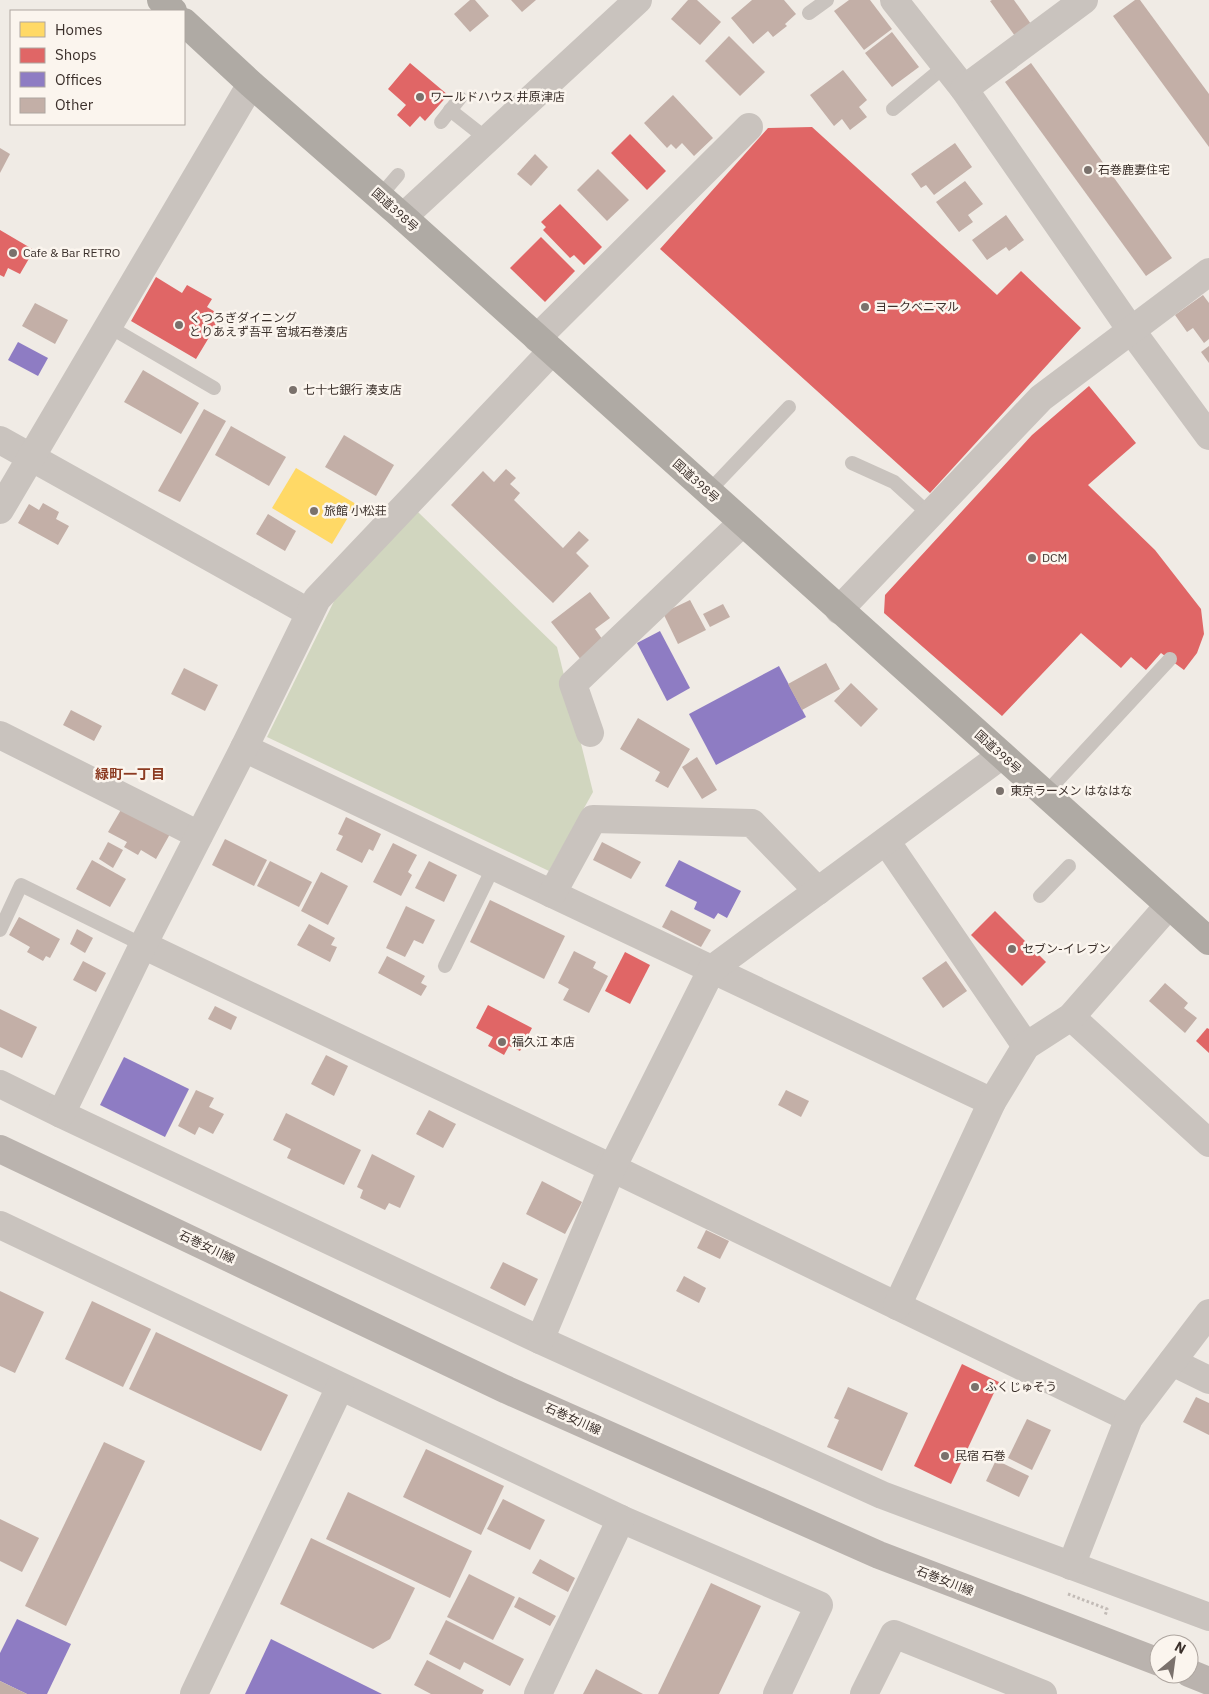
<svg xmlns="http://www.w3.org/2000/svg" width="1209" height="1694" viewBox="0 0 1209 1694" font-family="'IBM Plex Sans','Noto Sans JP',sans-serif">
<rect width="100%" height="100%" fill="#f0ebe5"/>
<path fill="#d1d6bf" d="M418,512L557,647L593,792L549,871L267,737L342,585Z"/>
<path fill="#ffd966" d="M296,468L356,504L332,544L272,508Z"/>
<g fill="#e06666">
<path d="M410,63L448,95L425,121L420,116L410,127L397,115L406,105L388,89Z"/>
<path d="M812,127L997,295L1021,271L1081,328L930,493L660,249L768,128Z"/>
<path d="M630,134L666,171L647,190L611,153Z"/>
<path d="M560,204L602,247L584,265L574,255L570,258L543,230L546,227L541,222Z"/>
<path d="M0,230L34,250L20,274L8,268L4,277L0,275Z"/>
<path d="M541,237L575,271L545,302L510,268Z"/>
<path d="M156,277L182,293L187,285L212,299L207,307L222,316L196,359L131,321Z"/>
<path d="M1089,386L1136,443L1088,485L1155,550L1201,609L1204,634L1197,653L1184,670L1161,653L1146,670L1131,657L1121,668L1081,633L1002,716L884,613L885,595L1032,435Z"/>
<path d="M995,911L1046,962L1022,986L971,935Z"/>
<path d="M625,952L650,965L630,1004L605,991Z"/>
<path d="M488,1005L532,1028L520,1051L509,1046L504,1055L488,1046L493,1037L476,1028Z"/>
<path d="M1207,1028L1209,1029V1053L1196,1041Z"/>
<path d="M962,1364L999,1382L951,1484L914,1466Z"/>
</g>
<g fill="#8e7cc3">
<path d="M18,342L48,358L38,376L8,360Z"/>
<path d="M660,631L690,688L667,701L637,643Z"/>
<path d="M779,666L806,717L716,765L689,714Z"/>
<path d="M679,860L741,891L727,918L718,913L714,919L694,909L697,902L665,886Z"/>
<path d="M124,1057L189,1089L165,1137L100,1105Z"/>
<path d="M17,1619L71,1644L47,1694H27L0,1681V1653Z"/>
<path d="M271,1639L382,1694H245Z"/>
</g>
<g fill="#c3afa7">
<path d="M470,0H475L489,16L470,32L454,14Z"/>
<path d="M511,0H536L522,12Z"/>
<path d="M688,0H697L721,22L700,45L671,19Z"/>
<path d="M752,0H784L796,14L785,24L787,26L773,37L768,31L753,44L731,18Z"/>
<path d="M849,0H870L892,29L864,50L834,11Z"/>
<path d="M992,0H1014L1031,24L1015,36L990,1Z"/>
<path d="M1135,0H1140L1209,94V147L1113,16Z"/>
<path d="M892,32L919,67L892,87L865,53Z"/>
<path d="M729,36L765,72L740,96L705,61Z"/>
<path d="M1031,63L1172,258L1146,276L1005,82Z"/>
<path d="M843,70L867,100L859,107L867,117L850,130L842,119L834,126L810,95Z"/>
<path d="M673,95L713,138L694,156L682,143L676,149L671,144L667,148L644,123Z"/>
<path d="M955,143L972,167L934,195L926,185L921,188L911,174Z"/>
<path d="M0,148L10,154L0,173Z"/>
<path d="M535,154L548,167L531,186L517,174Z"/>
<path d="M598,169L629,200L607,221L577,190Z"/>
<path d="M965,181L983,204L968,215L973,222L959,232L936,202Z"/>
<path d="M1006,215L1024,240L1009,251L1006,247L987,260L972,240Z"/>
<path d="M1203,295L1209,303V339L1204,343L1193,328L1187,332L1175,315Z"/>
<path d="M35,303L68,320L55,344L22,326Z"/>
<path d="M1209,346V363L1201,352Z"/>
<path d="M143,370L199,403L181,434L124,402Z"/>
<path d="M204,409L226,421L180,502L158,491Z"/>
<path d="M231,426L286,457L269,486L215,455Z"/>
<path d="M344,435L394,465L376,496L325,467Z"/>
<path d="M506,469L516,478L510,484L520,493L514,500L563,548L579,531L589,540L576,553L589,566L553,603L451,505L483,471L494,482Z"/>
<path d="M43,503L59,512L56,519L69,526L58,545L18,523L29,504L39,510Z"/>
<path d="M268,514L296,531L285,551L256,534Z"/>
<path d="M590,592L610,618L595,629L605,643L582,661L551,622Z"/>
<path d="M690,600L706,630L678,644L663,613Z"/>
<path d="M723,604L730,617L710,627L703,614Z"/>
<path d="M826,663L840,689L802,710L788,684Z"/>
<path d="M184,668L218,685L205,711L171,694Z"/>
<path d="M851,683L878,709L861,727L834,701Z"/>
<path d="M71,710L102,726L94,741L63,725Z"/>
<path d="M638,718L690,749L668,788L655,781L660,772L620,749Z"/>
<path d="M697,757L717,790L702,799L682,767Z"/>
<path d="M122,808L170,834L156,859L141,850L138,855L124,847L127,842L108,832Z"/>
<path d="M346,817L381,834L373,851L369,849L362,863L336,850L343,836L338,834Z"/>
<path d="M225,839L267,860L254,886L212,865Z"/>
<path d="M108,842L123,850L113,868L99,859Z"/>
<path d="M602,842L641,862L631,879L593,860Z"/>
<path d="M393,843L417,855L408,872L412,875L401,896L373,882Z"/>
<path d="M92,860L126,879L110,907L76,889Z"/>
<path d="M270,861L312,882L299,907L257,886Z"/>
<path d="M429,861L457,875L444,902L415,888Z"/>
<path d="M321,872L348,886L328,925L301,911Z"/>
<path d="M490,900L565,936L544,979L470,942Z"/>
<path d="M406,906L435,920L423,944L414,940L405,957L386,948Z"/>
<path d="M671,910L711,930L701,947L662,927Z"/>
<path d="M19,917L60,939L50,958L46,956L43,961L27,952L30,947L9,935Z"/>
<path d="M309,924L335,938L331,945L337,947L330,962L297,945Z"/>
<path d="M77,929L93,938L85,953L70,944Z"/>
<path d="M574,951L596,962L593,968L608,976L589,1013L563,1000L569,989L558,983Z"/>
<path d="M387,956L425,976L421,983L427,986L421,996L378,973Z"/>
<path d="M83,961L106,973L96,992L73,980Z"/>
<path d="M946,961L967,991L943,1008L922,978Z"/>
<path d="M1165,983L1188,1003L1184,1008L1197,1018L1185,1033L1149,1001Z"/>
<path d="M215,1006L237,1017L231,1030L208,1019Z"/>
<path d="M0,1009L37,1027L22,1058L0,1047Z"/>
<path d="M326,1055L348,1066L334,1096L311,1084Z"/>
<path d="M196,1090L214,1098L209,1107L224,1114L213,1134L199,1127L195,1135L178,1126Z"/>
<path d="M786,1090L809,1101L801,1117L778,1105Z"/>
<path d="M429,1110L456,1124L443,1148L416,1134Z"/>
<path d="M286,1113L361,1150L344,1185L287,1158L291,1149L273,1140Z"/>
<path d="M372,1154L415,1176L400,1208L389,1203L385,1210L360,1198L363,1190L357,1187Z"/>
<path d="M542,1181L582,1202L565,1234L526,1214Z"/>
<path d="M706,1230L729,1241L720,1259L697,1248Z"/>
<path d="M503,1262L538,1279L525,1306L490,1288Z"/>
<path d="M684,1276L706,1288L699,1303L676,1291Z"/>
<path d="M0,1291L44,1312L15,1373L0,1366Z"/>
<path d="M92,1301L151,1329L123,1387L65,1359Z"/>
<path d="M156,1332L288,1395L261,1451L129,1389Z"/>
<path d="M848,1387L908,1413L882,1471L827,1447L839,1420L834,1418Z"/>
<path d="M1196,1397L1209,1403V1435L1183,1422Z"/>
<path d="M1027,1419L1051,1430L1032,1470L1008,1458Z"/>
<path d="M104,1442L145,1461L66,1626L25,1606Z"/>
<path d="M426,1449L504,1486L481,1535L403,1497Z"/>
<path d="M996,1460L1029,1476L1019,1497L986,1481Z"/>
<path d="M348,1492L472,1551L450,1598L326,1539Z"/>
<path d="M503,1499L545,1520L530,1550L487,1529Z"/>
<path d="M0,1519L39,1538L22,1572L0,1561Z"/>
<path d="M311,1538L415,1588L390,1639L373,1649L280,1604Z"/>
<path d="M540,1559L575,1578L568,1592L532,1573Z"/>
<path d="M469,1574L515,1597L493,1640L447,1617Z"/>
<path d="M711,1583L761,1606L719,1694H658Z"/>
<path d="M519,1597L556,1616L550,1626L514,1607Z"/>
<path d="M446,1620L524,1659L510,1686L464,1662L460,1670L429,1654Z"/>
<path d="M427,1660L484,1690L482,1694H431L414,1685Z"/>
<path d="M596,1669L643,1694H583Z"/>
<path d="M0,1681L27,1694H0Z"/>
</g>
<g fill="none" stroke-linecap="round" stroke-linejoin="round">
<path stroke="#c2bbb6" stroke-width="3" stroke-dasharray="2.5 2.5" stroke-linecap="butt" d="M1068,1594L1107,1609L1105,1616"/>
<g stroke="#c9c3be" stroke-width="14">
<path d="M809,13L827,0"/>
<path d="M893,109L945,66"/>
<path d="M450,110L487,139"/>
<path d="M441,122L460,98"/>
<path d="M380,196L398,175"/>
<path d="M108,326L214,388"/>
<path d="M852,463L894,482L930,515"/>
<path d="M708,492L789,407"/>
<path d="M1045,794L1170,659"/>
<path d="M1040,896L1069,866"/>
<path d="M0,930L21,885L143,945"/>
<path d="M445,966L494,866"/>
</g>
<g stroke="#c9c3be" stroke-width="28">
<path d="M894,0L964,89L1131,330L1209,436"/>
<path d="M964,89L1084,0"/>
<path d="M403,217L638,0"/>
<path d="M537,338L749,127"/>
<path d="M0,440L310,613"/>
<path d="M0,510L251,84"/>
<path d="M839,610L1041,398L1209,272"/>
<path d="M590,733L573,684L742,523"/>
<path d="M0,735L199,835"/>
<path d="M244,748L992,1102"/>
<path d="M886,841L1026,1046"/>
<path d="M552,894L593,819L752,823L818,891"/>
<path d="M143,945L612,1168L1129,1418"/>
<path d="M1071,1017L1209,1143"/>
<path d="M0,1084L61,1114L540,1340L882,1495L1209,1617"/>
<path d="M61,1114L143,945L244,748L317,599L552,351"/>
<path d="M0,1225L621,1519L819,1605L777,1694"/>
<path d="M897,1306L992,1102L1026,1046L1071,1017L1169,905"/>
<path d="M540,1340L612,1168L712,969L1002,755"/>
<path d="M1172,1362L1209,1380"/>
<path d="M1071,1566L1129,1418L1209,1313"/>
<path d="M194,1694L340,1387"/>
<path d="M538,1694L621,1519"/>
<path d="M864,1694L894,1634L1043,1694"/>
</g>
<g stroke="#bab3ae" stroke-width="28">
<path d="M0,1149L507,1390L879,1555L1159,1662"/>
<path d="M1189,1673L1209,1681"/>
</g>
<g stroke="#afaaa4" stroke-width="28">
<path d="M161,0L173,11"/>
<path d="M184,22L251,84L403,217L1209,941"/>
</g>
</g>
<g fill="#7a716c" stroke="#fbf5ee" stroke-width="2">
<circle cx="420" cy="97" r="5"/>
<circle cx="1088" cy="170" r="5"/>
<circle cx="13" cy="253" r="5"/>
<circle cx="865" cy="307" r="5"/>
<circle cx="179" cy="325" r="5"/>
<circle cx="293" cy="390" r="5"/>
<circle cx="314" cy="511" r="5"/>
<circle cx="1032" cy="558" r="5"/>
<circle cx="1000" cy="791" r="5"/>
<circle cx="1012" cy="949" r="5"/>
<circle cx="502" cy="1042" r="5"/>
<circle cx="975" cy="1387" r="5"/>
<circle cx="945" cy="1456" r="5"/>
</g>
<g text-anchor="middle" stroke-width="5" stroke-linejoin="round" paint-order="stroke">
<g font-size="12" fill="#3b302b" stroke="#fbf5ee" text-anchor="start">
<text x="430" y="101">ワールドハウス 井原津店</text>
<text x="1098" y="174">石巻鹿妻住宅</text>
<text x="23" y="257">Cafe &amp; Bar RETRO</text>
<text x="875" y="311">ヨークベニマル</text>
<text x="189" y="322">くつろぎダイニング<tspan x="189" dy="14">とりあえず吾平 宮城石巻湊店</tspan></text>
<text x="303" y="394">七十七銀行 湊支店</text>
<text x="324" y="515">旅館 小松荘</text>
<text x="1042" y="562">DCM</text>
<text x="1010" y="795">東京ラーメン はなはな</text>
<text x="1022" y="953">セブン-イレブン</text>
<text x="512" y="1046">福久江 本店</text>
<text x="985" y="1391">ふくじゅそう</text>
<text x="955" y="1460">民宿 石巻</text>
</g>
<g font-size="12" fill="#3b302b" stroke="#fbf5ee">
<text transform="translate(395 210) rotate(42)" y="4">国道398号</text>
<text transform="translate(696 481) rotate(42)" y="4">国道398号</text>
<text transform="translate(998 752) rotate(42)" y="4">国道398号</text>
<text transform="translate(207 1247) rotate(25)" y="4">石巻女川線</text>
<text transform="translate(573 1419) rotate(24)" y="4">石巻女川線</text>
<text transform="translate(945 1581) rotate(21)" y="4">石巻女川線</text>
</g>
<g font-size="14" font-weight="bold" fill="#8c3b22" stroke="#fbf5ee">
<text x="130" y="779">緑町一丁目</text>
</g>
</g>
<rect x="10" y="10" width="175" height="115" fill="#fbf5ee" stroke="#aea6a0"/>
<rect x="20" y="22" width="25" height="15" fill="#ffd966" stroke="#aea6a0"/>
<text x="55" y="35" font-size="15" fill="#3b302b">Homes</text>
<rect x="20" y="48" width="25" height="15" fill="#e06666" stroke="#aea6a0"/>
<text x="55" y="60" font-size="15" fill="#3b302b">Shops</text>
<rect x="20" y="72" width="25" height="15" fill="#8e7cc3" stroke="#aea6a0"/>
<text x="55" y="85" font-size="15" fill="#3b302b">Offices</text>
<rect x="20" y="98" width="25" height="15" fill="#c3afa7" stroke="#aea6a0"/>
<text x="55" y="110" font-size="15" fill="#3b302b">Other</text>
<g transform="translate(1174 1659) rotate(29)"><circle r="24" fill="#fbf5ee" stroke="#aea6a0"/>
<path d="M0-4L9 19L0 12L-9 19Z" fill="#7a716c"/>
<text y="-8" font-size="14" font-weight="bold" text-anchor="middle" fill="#3b302b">N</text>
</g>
</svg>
